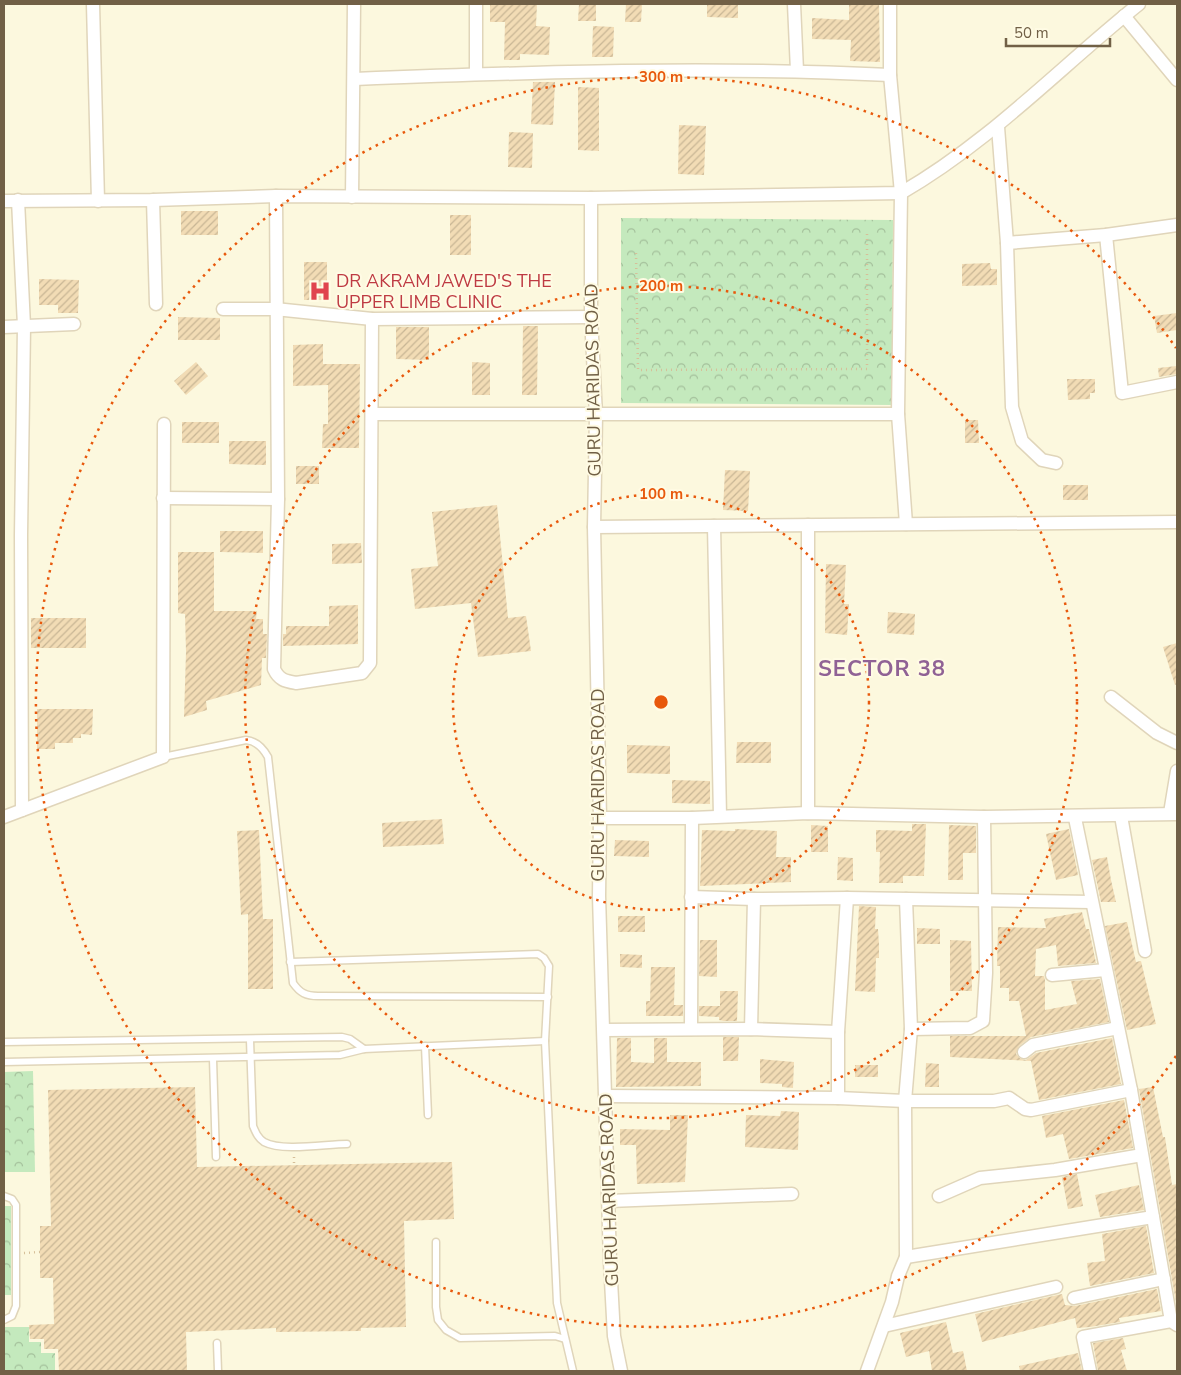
<svg xmlns="http://www.w3.org/2000/svg" width="1181" height="1375" viewBox="0 0 1181 1375" font-family="'Nunito Sans',sans-serif">
<defs>
<pattern id="forest-crowns" width="20" height="18" patternUnits="userSpaceOnUse" patternTransform="scale(1.25)"><rect width="20" height="18" fill="#c4e9bd"/><path d="M2 6a3 3 0 1 1 6 0M12 15a3 3 0 1 1 6 0" fill="none" stroke="#a4c09b"/></pattern>
<pattern id="building-hatch" width="6" height="6" patternUnits="userSpaceOnUse" patternTransform="scale(1.25)"><rect width="6" height="6" fill="#f2dcb5"/><path d="M-1 1l2-2M0 6l6-6M5 7l2-2" fill="none" stroke="#c8b695"/></pattern>
</defs>
<rect width="100%" height="100%" fill="#fcf8de"/>
<g fill="url(#forest-crowns)">
<path d="M621,218L893,220L892,405L621,403Z"/>
<path d="M33,1071L35,1172H4V1072Z"/>
<rect x="4" y="1206" width="7" height="89"/>
<path d="M4,1327H29V1342H41V1353H55V1371H4Z"/>
</g>
<g fill="url(#building-hatch)">
<path d="M490,4H537L536,26L550,27L549,55L520,54V60H504L505,22H490Z"/>
<path d="M579,4H596V21H578Z"/>
<path d="M626,4H642L641,22H625Z"/>
<path d="M707,4H738V18L707,17Z"/>
<path d="M849,4H879L880,62L850,61L851,40L812,39V18L849,20Z"/>
<path d="M593,26L614,27L613,57H592Z"/>
<path d="M533,82H555L553,125L531,124Z"/>
<path d="M578,87L599,88V151L578,150Z"/>
<path d="M679,125L706,126L704,175L678,174Z"/>
<path d="M509,132L533,133L532,168L508,167Z"/>
<rect x="181" y="211" width="37" height="24"/>
<rect x="450" y="215" width="21" height="40"/>
<rect x="304" y="262" width="23" height="38"/>
<path d="M990,263L991,269H997V285L962,286V264Z"/>
<path d="M39,279L79,280L78,313H58V305H39Z"/>
<path d="M1177,313V330L1157,333L1154,316Z"/>
<path d="M178,317L220,318V340H178Z"/>
<path d="M523,326H538L537,395H522Z"/>
<path d="M396,327H429V360L396,359Z"/>
<path d="M323,344V364H360L359,448H322L323,424H328V385L293,386V345Z"/>
<path d="M196,362L208,376L186,395L174,381Z"/>
<path d="M472,362L490,363V395H472Z"/>
<path d="M1177,366V374L1159,377L1158,368Z"/>
<path d="M1067,379H1095V393H1090V399L1068,400Z"/>
<path d="M965,420H978L979,443H965Z"/>
<rect x="182" y="422" width="37" height="21"/>
<path d="M229,441H266V465L229,464Z"/>
<rect x="296" y="466" width="23" height="18"/>
<path d="M725,470L750,471L748,511L723,510Z"/>
<rect x="1063" y="485" width="25" height="15"/>
<path d="M497,505L508,618L526,616L531,651L478,657L471,603L415,609L411,569L438,566L432,512Z"/>
<path d="M220,531H263V553L220,552Z"/>
<path d="M361,543L362,563L332,564V544Z"/>
<path d="M178,552H214V611H257L256,619H263V634H267L266,658H262L261,685L206,701L207,710L184,717L186,652L185,614L178,613Z"/>
<path d="M826,564L846,565L844,604H849L847,635L825,633Z"/>
<path d="M358,605V644L283,646V634H286V626H329V606Z"/>
<path d="M888,612L915,614L914,635L887,633Z"/>
<rect x="31" y="618" width="55" height="30"/>
<path d="M1177,643V684L1175,685L1163,647Z"/>
<path d="M37,709H93L92,735L81,734V738H73V743H55V749H37Z"/>
<path d="M737,742H771V763H736Z"/>
<path d="M627,745L670,746V774L627,773Z"/>
<path d="M672,780L710,781V804L672,803Z"/>
<path d="M442,819L444,844L383,847L382,823Z"/>
<path d="M912,824H926L924,876H903V883H879L880,852H876V830L912,831Z"/>
<path d="M811,825L828,826V852H811Z"/>
<path d="M949,825L976,826V853H963V880H948Z"/>
<path d="M735,829L777,831L776,857H791V882L700,886L702,830L735,831Z"/>
<path d="M1069,829L1078,875L1056,880L1046,834Z"/>
<path d="M259,830L263,919H273V989H248V914L241,915L237,831Z"/>
<path d="M615,840L649,841V857L614,856Z"/>
<path d="M838,857L853,858V881L837,880Z"/>
<path d="M1107,857L1111,880L1116,902H1101L1092,860Z"/>
<path d="M859,906L876,907L875,929H878L879,945V958H876L875,992L855,991Z"/>
<path d="M1082,912L1086,929H1089L1096,963L1058,966L1056,945L1036,949L1035,976H1044L1045,980V1010L1077,1004L1071,981L1100,979L1109,1022L1031,1037L1019,1046L1016,1054L1021,1059L1026,1060L1036,1053L1112,1038L1121,1084L1039,1100L1031,1061L950,1057V1036H1026L1019,1001H1009V988H1000V966H997L998,927L1046,928L1044,919Z"/>
<rect x="618" y="916" width="27" height="16"/>
<path d="M1127,922L1136,962L1141,961L1156,1024L1127,1030L1105,926Z"/>
<path d="M917,928L940,929V944H917Z"/>
<path d="M700,940H717V977L699,976Z"/>
<path d="M950,940L971,941L972,991H950Z"/>
<path d="M620,954L642,955V968L620,967Z"/>
<path d="M651,967H675L674,1005H683V1016H646V1001H650Z"/>
<path d="M720,991H738L737,1021H724L719,1020V1017L699,1016V1006H720Z"/>
<path d="M723,1037H739L738,1061H723Z"/>
<path d="M617,1038H631V1062L654,1063V1038H667V1062H701V1086L616,1087Z"/>
<path d="M760,1059L794,1062L793,1088L782,1087V1084L760,1083Z"/>
<path d="M926,1063L939,1064V1087H925Z"/>
<rect x="855" y="1065" width="23" height="12"/>
<path d="M195,1087L197,1167L452,1162L454,1219L404,1221L406,1327L361,1328V1331L276,1332V1328L186,1332L187,1371H59L58,1349H44V1339H30L29,1325L54,1324L53,1278H40V1226H51L48,1090Z"/>
<path d="M1153,1087L1163,1137H1165L1172,1185L1177,1184V1308L1139,1089Z"/>
<path d="M1124,1100L1133,1148L1069,1159L1063,1134L1046,1138L1042,1116Z"/>
<path d="M781,1111L799,1112L798,1150L745,1147L746,1115L780,1116Z"/>
<path d="M670,1115H688L685,1182L637,1184L636,1145H620V1129L670,1130Z"/>
<path d="M1077,1174L1083,1206L1068,1209L1062,1177Z"/>
<path d="M1139,1185L1144,1210L1100,1217L1095,1195Z"/>
<path d="M1146,1226L1154,1273L1090,1286L1087,1263L1105,1261L1102,1234Z"/>
<path d="M1157,1289L1161,1311L1119,1318L1120,1322L1090,1327L1077,1328L1075,1318L982,1342L975,1314L1062,1294L1065,1305L1075,1306Z"/>
<path d="M946,1322L953,1353L963,1351L967,1371H932L929,1351L906,1357L900,1333Z"/>
<path d="M1123,1338L1126,1349L1121,1350L1127,1371H1098L1093,1343Z"/>
<path d="M1078,1353L1082,1371H1020L1019,1366Z"/>
</g>
<g fill="none" stroke-linecap="round" stroke-linejoin="round">
<g stroke="#e0d5ba" stroke-width="9">
<g id="lane">
<path d="M163,757L246,740C257,741 263,748 268,757L293,983C300,993 306,996 318,996L548,997"/>
<path d="M290,962L538,954L544,958L549,966L545,1041L557,1303L573,1371"/>
<path d="M250,1040L253,1126C256,1133 258,1138 264,1142C283,1152 326,1144 347,1144"/>
<path d="M4,1042L342,1037L350,1039L364,1049"/>
<path d="M425,1046L428,1115"/>
<path d="M213,1059L216,1157"/>
<path d="M4,1062L340,1055L364,1049L545,1041"/>
<path d="M4,1196L12,1199L16,1205V1306L12,1316L4,1320"/>
<path d="M436,1242V1307L438,1320L446,1330L460,1338L555,1336L565,1339"/>
<path d="M217,1343L218,1371"/>
</g>
</g>
<g stroke="#e0d5ba" stroke-width="15">
<g id="street">
<path d="M93,4L98,201"/>
<path d="M476,4V74"/>
<path d="M794,4L797,71"/>
<path d="M890,4V75L901,193L898,414L906,524"/>
<path d="M1124,16L1177,80"/>
<path d="M355,79C533,72 712,66 890,75"/>
<path d="M998,127L1007,243L1012,407L1022,441L1042,460L1056,463"/>
<path d="M276,196L278,499L274,669C279,680 285,681 296,683L362,673L370,663L372,319"/>
<path d="M352,197L354,4"/>
<path d="M591,198V317L596,415L594,527L600,818L599,896L610,1262L614,1336L621,1371"/>
<path d="M18,200L24,326L21,535L22,810"/>
<path d="M153,200L156,304"/>
<path d="M4,201L153,200L276,196L591,198L901,193C991,141 1059,68 1139,4"/>
<path d="M1106,235L1122,393L1177,382"/>
<path d="M1007,243L1106,235L1177,225"/>
<path d="M223,309H275L372,319L591,317"/>
<path d="M4,327L74,324"/>
<path d="M373,414H898"/>
<path d="M163,498L278,499"/>
<path d="M808,525V813"/>
<path d="M714,526L720,816"/>
<path d="M594,527L1177,522"/>
<path d="M1111,697L1157,733L1177,743"/>
<path d="M1170,813L1177,771"/>
<path d="M1121,816L1145,951"/>
<path d="M4,817L163,757L164,424"/>
<path d="M600,818H692L808,813L984,817L1177,814"/>
<path d="M1075,818L1131,1090L1171,1321"/>
<path d="M691,897L754,899L847,898L1091,902"/>
<path d="M1052,975L1105,970"/>
<path d="M691,1029L692,818"/>
<path d="M751,1029L754,899"/>
<path d="M911,1029L970,1028L983,1021L986,973L984,817"/>
<path d="M604,1030L751,1029L838,1032"/>
<path d="M1024,1052L1033,1045L1118,1028"/>
<path d="M606,1096L838,1098L905,1101H994L1009,1098L1025,1109L1031,1110L1131,1090"/>
<path d="M838,1098V1032L847,898"/>
<path d="M939,1196L980,1178L1055,1170L1142,1155"/>
<path d="M609,1201L792,1194"/>
<path d="M906,1257L1153,1217"/>
<path d="M1074,1298L1164,1279"/>
<path d="M884,1326L1056,1287"/>
<path d="M867,1371L892,1302L898,1276L906,1257L905,1101L911,1029L906,899"/>
<path d="M1090,1371L1083,1337L1171,1321L1177,1325"/>
</g>
</g>
<g stroke="#d6bf99" stroke-width="2.5" stroke-dasharray="1 4" stroke-linecap="butt">
<path d="M636,253L638,370L867,369V234"/>
<path d="M294,1157V1166"/>
<path d="M24,1253L40,1252"/>
</g>
<use href="#lane" stroke="#fff" stroke-width="6"/>
<use href="#street" stroke="#fff" stroke-width="12"/>
</g>
<g fill="none" stroke="#e8590c" stroke-width="2.5" stroke-dasharray="2.5 5">
<circle cx="661" cy="702" r="208"/>
<circle cx="661" cy="702" r="416"/>
<path d="M1176 1056A625 625 0 1 1 1176 348"/>
</g>
<defs>
<g id="hospital-bare" transform="scale(1.725)"><path d="M-5-5h3v3.5h4V-5h3V5h-3V1.5h-4V5h-3Z" fill="#e0444e" stroke="#fffbe4" stroke-width="2.5" paint-order="stroke"/></g>
</defs>
<g fill-rule="evenodd">
<use href="#hospital-bare" x="320" y="291"/>
</g>
<g text-anchor="middle" stroke-width="4" stroke-linejoin="round" paint-order="stroke">
<g font-size="18" fill="#be3a42" stroke="#fffbe4" text-anchor="start">
<text x="336" y="287">DR AKRAM JAWED'S THE<tspan x="336" dy="21">UPPER LIMB CLINIC</tspan></text>
</g>
<g font-size="18" fill="#716046" stroke="#fffbe4">
<text transform="translate(593 380) rotate(-91)" y="6">GURU HARIDAS ROAD</text>
<text transform="translate(598 785) rotate(-90)" y="6">GURU HARIDAS ROAD</text>
<text transform="translate(609 1190) rotate(-92)" y="6">GURU HARIDAS ROAD</text>
</g>
<g font-size="22" font-weight="bold" letter-spacing="1" fill="#906295" stroke="#fffbe4">
<text x="882" y="676">SECTOR 38</text>
</g>
</g>
<circle cx="661" cy="702" r="8" fill="#e8590c" stroke="#fffbe4" stroke-width="2.5"/>
<g font-size="15" text-anchor="middle" font-weight="bold" fill="#e8590c" stroke="#fffbe4" stroke-width="4" stroke-linejoin="round" paint-order="stroke">
<text x="661" y="82">300 m</text>
<text x="661" y="291">200 m</text>
<text x="661" y="499">100 m</text>
</g>
<rect width="1181" height="1375" fill="none" stroke="#716046" stroke-width="10"/>
<path d="M1006 38v8h104v-8" fill="none" stroke="#716046" stroke-width="2.5"/>
<text x="1014" y="38" font-size="15" fill="#716046" stroke="#fffbe4" stroke-width="4" paint-order="stroke">50 m</text>
</svg>
